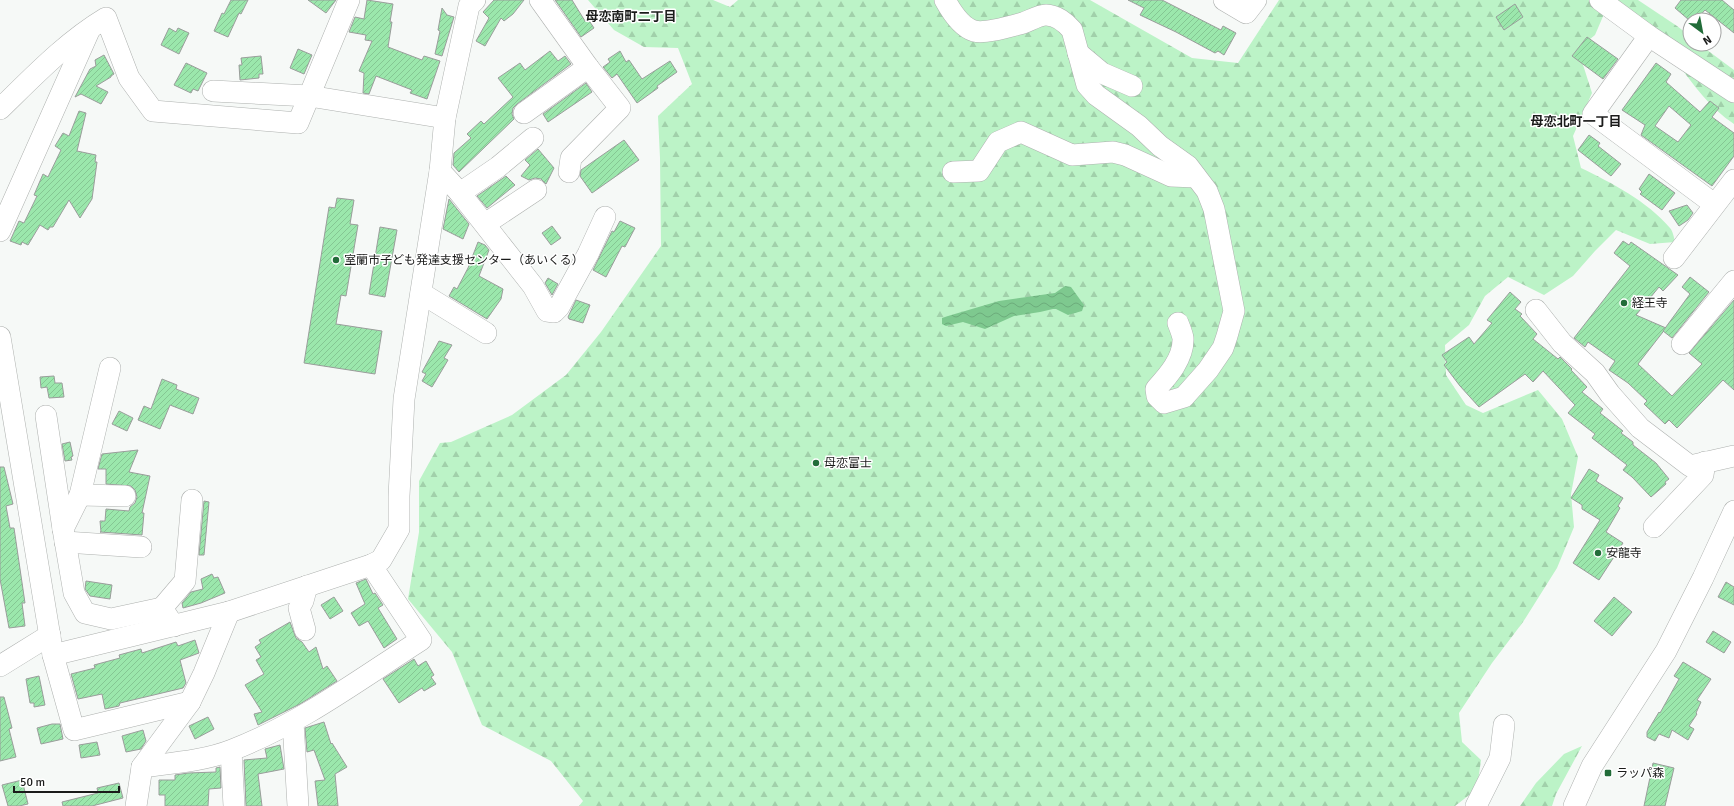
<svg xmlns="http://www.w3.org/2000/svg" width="1734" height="806" viewBox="0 0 1734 806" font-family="Signika,'Noto Sans JP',sans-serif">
<defs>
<pattern id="forest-firs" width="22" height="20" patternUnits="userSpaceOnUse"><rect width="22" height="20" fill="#bcf3c7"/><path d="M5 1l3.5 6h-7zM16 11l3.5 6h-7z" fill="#a1d0aa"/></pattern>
<pattern id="water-waves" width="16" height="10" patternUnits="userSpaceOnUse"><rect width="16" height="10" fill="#7ec98f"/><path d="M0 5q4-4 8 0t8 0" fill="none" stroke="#6cac7b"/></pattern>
<pattern id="building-hatch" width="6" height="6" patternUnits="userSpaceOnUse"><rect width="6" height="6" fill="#9be7ac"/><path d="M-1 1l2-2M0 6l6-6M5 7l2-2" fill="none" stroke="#85c693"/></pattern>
</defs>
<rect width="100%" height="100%" fill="#f6f9f7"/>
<g fill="url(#forest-firs)">
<path d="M588,0H713L730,7L738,0H1090L1192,58L1238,63L1279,0H1610L1595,35L1578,49L1592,93L1573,136L1581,168C1612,183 1647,201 1670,228C1673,231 1674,238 1675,242L1650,244L1616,230L1595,251L1573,276L1544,295L1508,277L1485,296L1469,325L1445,345L1446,375L1466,405L1483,413L1538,390L1562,419L1578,457L1571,494L1574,527L1557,568L1523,622L1492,663L1459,713L1462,742L1481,760L1477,789L1455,806H579L583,801L551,761L482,725L452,652L408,599L419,532V481L440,443L451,442L512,415L566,375L601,332L661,246L660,158L658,116L692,84L678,48L644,47L614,30Z"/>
<path d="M1616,0H1638L1677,26L1690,36V44H1699L1734,70V124C1686,92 1666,29 1616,0Z"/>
<path d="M1582,746L1556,794L1552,806H1520L1536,783L1564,754Z"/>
</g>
<path fill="url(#water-waves)" d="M1065,286L1071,287L1084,305L1082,311L1068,315L1056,309H1053L1040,312L1014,316L985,329L963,322L946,326L942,324V318L948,316L999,301L1055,293Z"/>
<g fill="url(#building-hatch)" stroke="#9a9d9b" fill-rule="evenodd">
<path d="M231,0H248L241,14L239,13L228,37L214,31L222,13L224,14Z"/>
<path d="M308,0H336L326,13Z"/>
<path d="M367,0L393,4L390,22H392L388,47L422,60L424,56L440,61L427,99L410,93L412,90L376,76L369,94L363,93L364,73L359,71L372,41L365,40L366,35L349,32L355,17L364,19Z"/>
<path d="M494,0H524L513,14L504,21L501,18L485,46L476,41L489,18L483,12Z"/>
<path d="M555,0H572L585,21L588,19L594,28L581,37Z"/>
<path d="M1128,0H1162L1221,30L1223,26L1236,33L1224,55L1218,51L1215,53L1176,32L1140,15L1144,8Z"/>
<path d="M1681,0H1722L1734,10V33L1705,10L1696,20H1689L1675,8Z"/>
<path d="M1515,4L1523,17L1504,30L1496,17Z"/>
<path d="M442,8L447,15L454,17L442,56L435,54L440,31L438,30Z"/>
<path d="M169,28L176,32L178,28L189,33L179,54L161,45Z"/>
<path d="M1587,37L1618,59L1603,79L1572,56Z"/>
<path d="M298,49L312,55L304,74L290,68Z"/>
<path d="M550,51L558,61L565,56L571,64L517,104L513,108L512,114L514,119L459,172L453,165L454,153L471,138L467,134L481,121L484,124L513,97L498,78L520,63L525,70Z"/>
<path d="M620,51L626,62L629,60L642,79L670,61L677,72L657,86L658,88L637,103L617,74L612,78L603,67L610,62L608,59Z"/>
<path d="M104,55L114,74L111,76V77L96,86L108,92L101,104L81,94L75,97L90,69L96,66L95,60Z"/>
<path d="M261,56L263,74H259V78L240,80L239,65H242L241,58Z"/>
<path d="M186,63L207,73L198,91L193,89L191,93L174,85Z"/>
<path d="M1656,63L1671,74L1666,82L1700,112L1710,101L1719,108L1712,117L1734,133V156L1712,186L1641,135L1645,125L1622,110ZM1669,106L1691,125L1678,142L1655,126Z"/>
<path d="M586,83L592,92L548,122L543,114Z"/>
<path d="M79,111L86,113L77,151L96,155L95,162H97L92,199L80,218L69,200L53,227H50L48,230L40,225L28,245L22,242L21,245L10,241L19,221L24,223L37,196L34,195L43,174L48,177L61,150L55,146L63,133L69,136Z"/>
<path d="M1589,135L1600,143L1598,146L1621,164L1611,176L1578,150Z"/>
<path d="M624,140L639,160L592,193L580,176L581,170Z"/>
<path d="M538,149L554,168L546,184L541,179L535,178L529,180L521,176L530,165L525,160Z"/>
<path d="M1649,174L1675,193L1662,210L1640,194L1642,192L1639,189Z"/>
<path d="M506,176L515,185L487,208L477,196Z"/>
<path d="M337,198L354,200L350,224L358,225L346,296L341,295L336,324L382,331L375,374L304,363L329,207L335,208Z"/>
<path d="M449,199L469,224L463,239L443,229Z"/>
<path d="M1687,205L1693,213L1688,220L1679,226L1669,211Z"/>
<path d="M620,221L635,228L625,247L622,246L606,277L593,270L612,231L614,232Z"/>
<path d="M552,226L561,238L551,245L542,233Z"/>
<path d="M380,227L397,230L385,297L369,294Z"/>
<path d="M1623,241L1629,245L1631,242L1678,275L1663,291L1659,287L1636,315L1666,328L1638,364L1672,396L1702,364L1689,353L1734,300V390L1723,380L1677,428L1669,420L1665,424L1644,404L1647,401L1628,383L1609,370L1615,361L1588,342L1585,347L1574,338L1630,266L1614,253Z"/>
<path d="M478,242L485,245L489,250L479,276L503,289L501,299L487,319L449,296L454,287L457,289L468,268Z"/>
<path d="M1690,277L1709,292L1672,338L1663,331L1690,294L1682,287Z"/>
<path d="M548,278L558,284L552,295L545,283Z"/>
<path d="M1510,292L1521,302L1515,309L1522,314L1520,316L1537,334L1533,339L1558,359L1560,357L1572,369L1571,370L1587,387L1582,392L1603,409L1600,413L1623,431L1621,433L1633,442V445L1656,463L1669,479L1665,482L1666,484L1651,497L1632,477L1623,470L1627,465L1592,438L1595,434L1568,413L1575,405L1543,371L1533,382L1525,374L1479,407L1460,386L1444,365L1447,362L1442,355L1469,337L1474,344L1492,323L1487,320Z"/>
<path d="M576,300L590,305L583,323L569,319L568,317Z"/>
<path d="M439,341L452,345L444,358L448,360L432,387L422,381L426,374L422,372Z"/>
<path d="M54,376L55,383H62L64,397L49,398L47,387L41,388L40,377Z"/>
<path d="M162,379L177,385L176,389L199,398L193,414L170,405L160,429L138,420L144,406L151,409Z"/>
<path d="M119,411L133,418L127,431L112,424Z"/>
<path d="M70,442L73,456L71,457L72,460L65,461L62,444Z"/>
<path d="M138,450L129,472L150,476L142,513H144L142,535L100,532H101L100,521H105L106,509L129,511L130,507L135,503L137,497L135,490L131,486L106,484V469H98L102,454Z"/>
<path d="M0,467H4L13,504L6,506L10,528H14L25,603H22L25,626L9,628L0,579Z"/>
<path d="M1589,469L1599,475L1596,481L1623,498L1618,506L1620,508L1606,532L1623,543L1599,580L1573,563L1600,520L1582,509V505L1571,498Z"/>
<path d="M204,501L209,502L204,555H199Z"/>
<path d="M212,574L214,578L218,577L225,593L201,603L183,608L182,603L191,592L203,589L201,579Z"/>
<path d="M366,579L373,594L375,593L383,605L378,608L397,639L384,648L368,621L359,626L351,613L365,604L356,583Z"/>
<path d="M86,581L112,585L110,599L90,596L85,589Z"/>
<path d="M1726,582L1734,587V605L1718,597Z"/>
<path d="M334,597L343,611L330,619L321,605Z"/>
<path d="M1614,597L1632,612L1612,636L1594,621Z"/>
<path d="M290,622L296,638L302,642L309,652L316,647L323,669L327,666L337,681L300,704L258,725L254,714L262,712L245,685L264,674L256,660L261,657L255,647L261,643L259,640Z"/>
<path d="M1713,631L1731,642L1724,653L1706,642Z"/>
<path d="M195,640L199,653L180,660L186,683L183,688L120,703L119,706L105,709L102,694L78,699L71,674L95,668L94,665L120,658L119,655L141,649L142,653L176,642L178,646Z"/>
<path d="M414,659L418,666L426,661L434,675L431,677L436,684L424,691L422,688L399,703L383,679Z"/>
<path d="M1683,662L1711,679L1697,700L1701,702L1696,713L1697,714L1689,726L1694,729L1688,740L1672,730L1669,738L1659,734L1655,741L1647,737V732L1659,712L1660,713L1679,679L1674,676Z"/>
<path d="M39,676L45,705L34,707V703H30L26,679Z"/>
<path d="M0,697H4L12,728L9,729L16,757L0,761Z"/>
<path d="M208,717L214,729L195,739L189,726Z"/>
<path d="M324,722L331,744L332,743L347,767L335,774L338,806H318L315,781L325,780L314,750L307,752L305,728Z"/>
<path d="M52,724H60L63,739L41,744L37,728Z"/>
<path d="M143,730L146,741L141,749L126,752L122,736Z"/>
<path d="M97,742L100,755L81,758L79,745Z"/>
<path d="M280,745L284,769L258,774L262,806H246L244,760L267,758L265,749Z"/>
<path d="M1653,763L1674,768L1665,806H1644Z"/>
<path d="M220,767L221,788L209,789L208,806H165V795H159V780H175V775L188,773L216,772V768Z"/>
<path d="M22,780L28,804L19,806H8L2,785Z"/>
<path d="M119,783L123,798L92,806H63L62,802L98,793L97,788Z"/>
</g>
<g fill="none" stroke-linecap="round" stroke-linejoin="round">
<g stroke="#aeb1af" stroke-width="22">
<g id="minor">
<path d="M540,0L588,67L620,108L571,158L569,172"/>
<path d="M945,0C951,11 961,27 974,31C986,34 1011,26 1023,23C1029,21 1039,15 1046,15C1056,15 1066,23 1072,30L1087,85L1096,95L1139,126L1160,146L1188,166L1207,191L1214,209L1234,311L1227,336L1223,348L1208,370L1184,397L1164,403L1157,396L1156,389C1168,376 1184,358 1183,338C1182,333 1180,328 1178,323"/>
<path d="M1224,0L1246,13L1256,0"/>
<path d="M1600,0L1649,36L1734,92"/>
<path d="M1649,36L1593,114L1714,204"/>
<path d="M1078,53L1102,73L1132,86"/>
<path d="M213,91L309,96L445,118"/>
<path d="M0,109C33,77 66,42 106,18L129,78L153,111L298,123L349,0"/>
<path d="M524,113L588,67"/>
<path d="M440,171L460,193L533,286L547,311L554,312L559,307L588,254L605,217"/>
<path d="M953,172L979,171L998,142L1021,132L1072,155L1113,152L1125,155L1171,176L1196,177"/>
<path d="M460,193L498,167L533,138"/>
<path d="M485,224L536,190"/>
<path d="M0,231L89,31"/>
<path d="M1674,258L1734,180"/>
<path d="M421,293L486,333"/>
<path d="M1536,310L1562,343L1595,373L1610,394L1640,428L1690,466L1734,456"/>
<path d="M0,337L53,655L74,730L190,702"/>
<path d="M1682,344L1734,281"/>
<path d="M110,368L80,495L63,529L74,593L85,613L111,619L162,608L174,626"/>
<path d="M46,416L63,529"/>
<path d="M80,495L125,496"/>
<path d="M1654,527L1703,475L1705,462"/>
<path d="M65,542L141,547"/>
<path d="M162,608L185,581L192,500"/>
<path d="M305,630L299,608L303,601L307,586"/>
<path d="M53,655L229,612L371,565L381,560L399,529V496L404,399L440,171L445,118L469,6L475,0"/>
<path d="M0,666L50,635"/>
<path d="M293,722L298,806"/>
<path d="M231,751L234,806"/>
<path d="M142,767C172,763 204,761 232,750C300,724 360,679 421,640L371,565"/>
<path d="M136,806L142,767L190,702L204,673L229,612"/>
<path d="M1476,806L1500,758L1504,725"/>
<path d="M1574,806L1592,766L1666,651L1703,578L1734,511"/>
</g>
</g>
<use href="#minor" stroke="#fff" stroke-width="21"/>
</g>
<g fill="#226c39" stroke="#fff" stroke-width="1.5">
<circle cx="336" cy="260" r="4"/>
<circle cx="1624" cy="303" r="4"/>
<circle cx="816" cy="463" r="4"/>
<circle cx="1598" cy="553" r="4"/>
<rect x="1604" y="769" width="8" height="8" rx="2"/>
</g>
<g text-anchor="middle" stroke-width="3" stroke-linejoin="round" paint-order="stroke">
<g font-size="12" fill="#1a1b1a" stroke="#fff" text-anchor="start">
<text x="344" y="264">室蘭市子ども発達支援センター（あいくる）</text>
<text x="1632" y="307">経王寺</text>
<text x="824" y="467">母恋富士</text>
<text x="1606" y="557">安龍寺</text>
<text x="1616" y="777">ラッパ森</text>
</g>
<g font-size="13" font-weight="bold" fill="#1a1b1a" stroke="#fff">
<text x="631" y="21">母恋南町二丁目</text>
<text x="1576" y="126">母恋北町一丁目</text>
</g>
</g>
<g transform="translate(1702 32) rotate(148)"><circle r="19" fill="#ffffff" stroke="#a3a4a3"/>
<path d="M0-3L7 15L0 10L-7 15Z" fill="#226c39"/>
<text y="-6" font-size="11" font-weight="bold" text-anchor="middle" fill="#1a1b1a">N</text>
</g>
<path d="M14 786v6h105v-6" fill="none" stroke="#1a1b1a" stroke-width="2"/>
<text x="20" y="786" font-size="12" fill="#1a1b1a" stroke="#ffffff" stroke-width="3" paint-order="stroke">50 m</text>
</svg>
